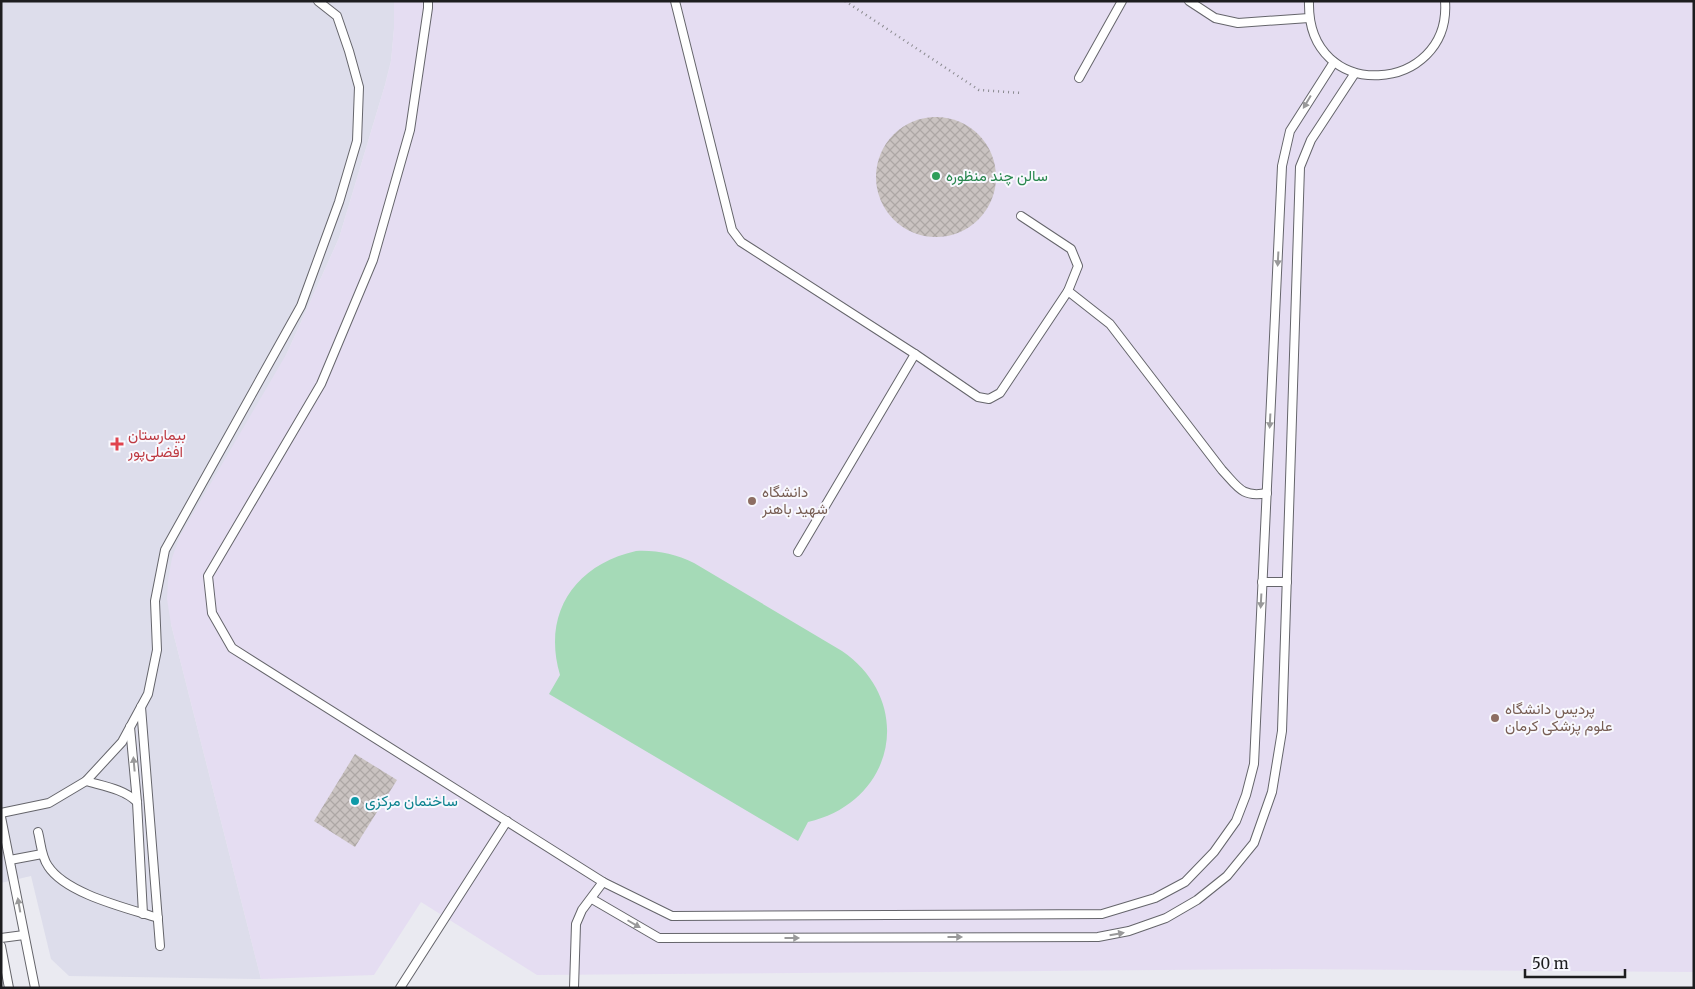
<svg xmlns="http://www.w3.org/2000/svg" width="1695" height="989" viewBox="0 0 1695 989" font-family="Merriweather,Vazirmatn,serif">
<defs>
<pattern id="building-cross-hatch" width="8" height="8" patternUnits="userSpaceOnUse" patternTransform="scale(1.25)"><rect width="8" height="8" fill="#cac3c1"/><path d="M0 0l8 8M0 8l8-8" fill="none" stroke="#ada7a5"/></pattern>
</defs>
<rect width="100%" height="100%" fill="#eaeaf1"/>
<path fill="#ddddeb" d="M1,1H394V28L391,61L385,85L339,238L287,353L171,624L261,979L69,976L51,959L31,876L1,883Z"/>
<path fill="#e5ddf2" d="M394,1H1694V972L1286,969L537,975L421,902L374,975L261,979L171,624L167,599L168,580L172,558L180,536L287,353L339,238L385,85L391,61L394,28Z"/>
<path fill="#a5dab7" d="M636,551C657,550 675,554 694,563L842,651C916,702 895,802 808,822L798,841L549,694L560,675C542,614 574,565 636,551Z"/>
<g fill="url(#building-cross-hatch)">
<circle cx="936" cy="177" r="60"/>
<path d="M355,754L397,780L355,847L314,821Z"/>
</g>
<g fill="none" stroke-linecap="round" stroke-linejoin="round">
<g stroke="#65656b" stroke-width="10">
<g id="service">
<path d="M428,1V8L410,130L373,260L321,384L208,576L212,613L232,648L603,882L582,910L576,924L574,988"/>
<path d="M675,1L732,230L741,242L915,354L978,397L989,399L1000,393L1068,291L1078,266L1071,249L1021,216"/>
<path d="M1189,1L1215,18L1238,23L1309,18"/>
<path d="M1309,1C1306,106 1452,94 1445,1"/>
<path d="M1079,78L1122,1"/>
<path d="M1068,291L1110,324L1222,470C1238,487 1242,498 1267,493"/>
<path d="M798,552L915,354"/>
<path d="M1262,582H1287"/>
<path d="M141,707L160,946"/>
<path d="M130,727L137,802L143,914"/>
<path d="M86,781C103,786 124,789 137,802"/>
<path d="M1,813L49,803L86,781L122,742L148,694L157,650L155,601L165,550L301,306L339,202L357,141L359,87L349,51L337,16L318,1"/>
<path d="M1,817L35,988"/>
<path d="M38,832C41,843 41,856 48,866C66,894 127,908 158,918"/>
<path d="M10,860L42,854"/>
<path d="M603,882L672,916L1102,914L1155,898L1185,882L1214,852L1236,821L1246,795L1254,764L1282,166L1290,131L1334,62"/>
<path d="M592,899L659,938L1098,937L1129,931L1166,918L1197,900L1227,876L1254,843L1272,792L1282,731L1300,167L1311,140L1355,73"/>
<path d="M1,938L24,935"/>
<path d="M1,946L9,988"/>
<path d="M400,988L507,821"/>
</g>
</g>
<path stroke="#8a8a8f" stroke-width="2.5" stroke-dasharray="1 4" stroke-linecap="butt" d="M845,1L979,90L1021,93"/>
<use href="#service" stroke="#fff" stroke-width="8"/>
</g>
<defs><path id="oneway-solid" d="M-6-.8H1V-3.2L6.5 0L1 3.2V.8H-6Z" transform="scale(1.25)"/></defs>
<g fill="#99999a">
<use href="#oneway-solid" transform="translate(1307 102) rotate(121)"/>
<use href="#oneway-solid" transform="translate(1278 259) rotate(93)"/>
<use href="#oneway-solid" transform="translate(1270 421) rotate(93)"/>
<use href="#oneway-solid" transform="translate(1261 601) rotate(93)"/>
<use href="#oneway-solid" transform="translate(134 764) rotate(-95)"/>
<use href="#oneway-solid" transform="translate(19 905) rotate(-100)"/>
<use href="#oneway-solid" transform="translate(634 924) rotate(30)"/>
<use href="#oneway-solid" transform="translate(1117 934) rotate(-10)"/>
<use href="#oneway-solid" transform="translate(955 937)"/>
<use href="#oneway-solid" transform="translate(792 938)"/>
</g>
<circle fill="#2e9e5b" stroke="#f8f8fe" stroke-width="2" cx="936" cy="176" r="5"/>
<path fill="#e0444e" stroke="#f8f8fe" stroke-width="2" d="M114.5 436.5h5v5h5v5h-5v5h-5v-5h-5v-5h5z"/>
<g fill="#8d6e63" stroke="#f8f8fe" stroke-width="2">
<circle cx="752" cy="501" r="5"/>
<circle cx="1495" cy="718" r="5"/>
</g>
<circle fill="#0f9aa8" stroke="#f8f8fe" stroke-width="2" cx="355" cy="801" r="5"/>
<g text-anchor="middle" stroke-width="4" stroke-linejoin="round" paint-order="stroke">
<g font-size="15" fill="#27864d" stroke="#f8f8fe" text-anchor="start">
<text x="946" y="181">سالن چند منظوره</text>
</g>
<g font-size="15" fill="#be3a42" stroke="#f8f8fe" text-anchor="start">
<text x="128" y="440">بیمارستان<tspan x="128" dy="17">افضلی‌پور</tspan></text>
</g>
<g font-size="15" fill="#785e54" stroke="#f8f8fe" text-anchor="start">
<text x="762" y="497">دانشگاه<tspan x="762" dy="17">شهید باهنر</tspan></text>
<text x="1505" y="714">پردیس دانشگاه<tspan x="1505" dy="17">علوم پزشکی کرمان</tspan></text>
</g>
<g font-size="15" fill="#0d838f" stroke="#f8f8fe" text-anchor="start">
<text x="365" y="806">ساختمان مرکزی</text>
</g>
</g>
<rect width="1695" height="989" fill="none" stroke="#1d1d1f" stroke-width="5"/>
<path d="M1525 969v8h100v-8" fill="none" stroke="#1d1d1f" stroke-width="2.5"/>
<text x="1532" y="969" font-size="15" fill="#1d1d1f" stroke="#f8f8fe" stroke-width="4" paint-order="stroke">50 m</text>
</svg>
